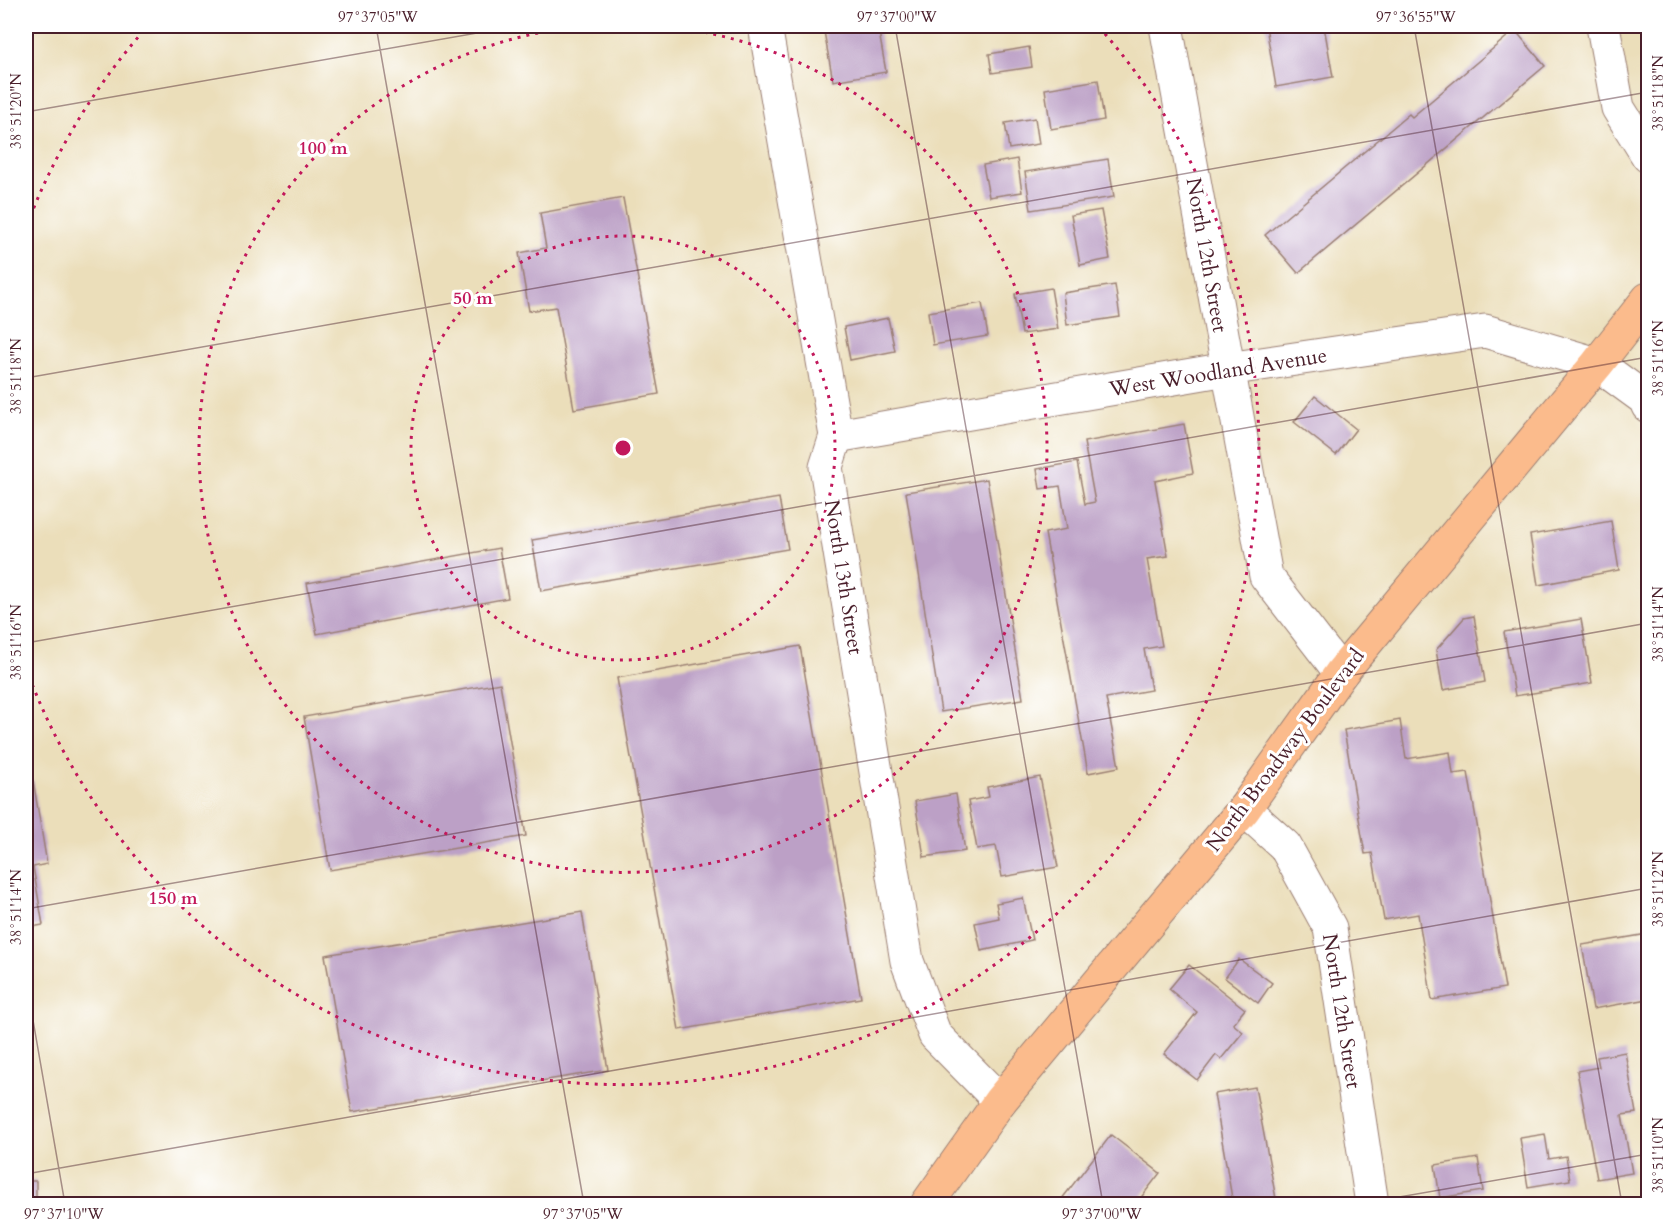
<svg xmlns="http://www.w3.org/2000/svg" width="1674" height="1230" viewBox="0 0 1674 1230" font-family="Cardo,serif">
<rect width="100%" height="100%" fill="#fff"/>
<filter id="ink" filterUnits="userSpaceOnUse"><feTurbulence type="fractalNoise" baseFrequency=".0167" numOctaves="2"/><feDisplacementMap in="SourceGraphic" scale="12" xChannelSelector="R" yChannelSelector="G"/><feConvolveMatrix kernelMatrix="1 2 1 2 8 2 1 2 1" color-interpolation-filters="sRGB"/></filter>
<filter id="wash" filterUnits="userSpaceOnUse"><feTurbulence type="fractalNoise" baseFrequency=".008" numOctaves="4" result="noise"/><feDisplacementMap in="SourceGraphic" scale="24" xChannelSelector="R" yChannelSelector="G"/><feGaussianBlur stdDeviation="1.35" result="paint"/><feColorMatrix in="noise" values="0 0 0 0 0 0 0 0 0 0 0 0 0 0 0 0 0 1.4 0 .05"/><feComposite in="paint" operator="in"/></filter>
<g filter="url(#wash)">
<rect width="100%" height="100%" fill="#ebdeba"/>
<g id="blocks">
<g fill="#bca0c6">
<path d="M823,26H878L886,72L833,81Z"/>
<path d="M1266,26H1324L1333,77L1276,87Z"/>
<path d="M1515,30L1545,66L1298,273L1265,235L1409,114L1412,117Z"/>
<path d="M1029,47L1032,67L992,73L989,54Z"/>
<path d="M1098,80L1104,120L1051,129L1045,89Z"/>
<path d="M1035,118L1039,144L1009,149L1005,123Z"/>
<path d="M1017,159L1022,192L989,197L983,165Z"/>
<path d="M1108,159L1114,197L1031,210L1025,172Z"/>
<path d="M623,198L659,394L574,409L556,307L529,311L519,253L546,248L540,213Z"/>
<path d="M1101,210L1110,259L1080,265L1071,215Z"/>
<path d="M1115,285L1120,317L1067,325L1063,293Z"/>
<path d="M1051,288L1058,329L1022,334L1015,294Z"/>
<path d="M982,303L988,336L933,345L928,312Z"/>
<path d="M888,318L895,351L850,360L844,327Z"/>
<path d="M1315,396L1356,429L1336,455L1294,422Z"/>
<path d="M1184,424L1193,473L1155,481L1168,556L1147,559L1162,646L1144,649L1151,690L1106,698L1119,767L1088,773L1045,533L1067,529L1060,486L1040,489L1037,469L1077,462L1085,504L1095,502L1084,442Z"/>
<path d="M987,479L1023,699L941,712L906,492Z"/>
<path d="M779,498L788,549L541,591L532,540Z"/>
<path d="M1611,521L1619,570L1538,585L1530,535Z"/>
<path d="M499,548L508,598L317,634L307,583Z"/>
<path d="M1474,616L1485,682L1443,690L1436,650L1464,618Z"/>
<path d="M1581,619L1592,683L1515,696L1504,632Z"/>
<path d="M800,646L861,998L679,1030L617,678Z"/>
<path d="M500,683L526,836L330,870L304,717Z"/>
<path d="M1400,720L1406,759L1450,752L1453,774L1468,772L1505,988L1432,1000L1418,914L1384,920L1372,853L1365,854L1344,730Z"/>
<path d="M1040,777L1058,867L1002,877L996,846L977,849L968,801L989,797L987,787Z"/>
<path d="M33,780L47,864L33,867L43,925L26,928V781Z"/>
<path d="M956,794L965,851L924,857L915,801Z"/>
<path d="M1023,898L1032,940L981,951L975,923L999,918L996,903Z"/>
<path d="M582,912L608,1070L352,1112L325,955Z"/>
<path d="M1648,934V999L1593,1009L1582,945Z"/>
<path d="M1239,959L1272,983L1258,1003L1225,978Z"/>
<path d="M1189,965L1245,1009L1233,1024L1243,1032L1221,1059L1216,1055L1197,1080L1164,1054L1197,1012L1169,989Z"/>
<path d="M1625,1052L1636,1113L1622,1115L1632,1173L1597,1179L1577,1071L1599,1067L1597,1057Z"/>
<path d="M1255,1087L1277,1204H1233L1214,1094Z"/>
<path d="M1545,1134L1549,1159L1566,1156L1570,1180L1528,1187L1520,1138Z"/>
<path d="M1111,1135L1160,1173L1136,1204H1058Z"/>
<path d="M1478,1158L1483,1191L1440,1198L1435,1165Z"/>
<rect x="26" y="1181" width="10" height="23"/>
</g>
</g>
</g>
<g filter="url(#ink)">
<use href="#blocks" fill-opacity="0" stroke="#9a7e72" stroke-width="1.5"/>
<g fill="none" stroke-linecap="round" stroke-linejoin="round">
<g stroke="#9a7e72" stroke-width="35">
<g id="minor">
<path d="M765,26L836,436L826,467L907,961L935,1035L1000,1101"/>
<path d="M1166,26L1266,576L1341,673"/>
<path d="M1603,26L1618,108L1648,156"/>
<path d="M836,436L1227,369L1485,331L1597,364L1645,399L1648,406"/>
<path d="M1244,809L1285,846L1330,928L1372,1204"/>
</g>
</g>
<g stroke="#9a7e72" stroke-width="35">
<path id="major" d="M927,1204L1000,1101L1244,809L1341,673L1597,364L1648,299"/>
</g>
<use href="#minor" stroke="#fff" stroke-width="33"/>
<use href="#major" stroke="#fbbb8c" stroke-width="33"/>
</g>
</g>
<path fill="none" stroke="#4a1f2b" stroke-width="1.5" stroke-opacity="0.45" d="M376,26L584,1204M895,26L1103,1204M1414,26L1622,1204M26,112L517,26M26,378L1648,92M26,643L1648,357M26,909L1648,623M26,980L65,1204M26,1174L1648,888M1359,1204L1648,1154"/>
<g fill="none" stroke="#c2185b" stroke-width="3" stroke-dasharray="3 6">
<circle cx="623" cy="448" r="212"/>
<path d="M660 26A424 424 0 1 1 586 26"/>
<path d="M27 225A636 636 0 0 1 147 27M1099 27A636 636 0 1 1 27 671"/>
</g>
<g text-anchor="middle" stroke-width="6" stroke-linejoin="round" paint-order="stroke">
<g font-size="21" fill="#4a1f2b" stroke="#fff">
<text transform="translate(1207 255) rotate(80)" y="7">North 12th Street</text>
<text transform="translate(1218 372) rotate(-9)" y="7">West Woodland Avenue</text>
<text transform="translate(844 577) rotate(81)" y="7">North 13th Street</text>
<text transform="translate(1285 750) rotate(-53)" y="7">North Broadway Boulevard</text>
<text transform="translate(1342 1011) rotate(81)" y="7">North 12th Street</text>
</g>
</g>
<circle cx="623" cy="448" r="9" fill="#c2185b" stroke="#fff" stroke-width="3"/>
<g font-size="18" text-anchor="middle" font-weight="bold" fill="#c2185b" stroke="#fff" stroke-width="6" stroke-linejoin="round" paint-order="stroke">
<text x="323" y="154">100 m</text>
<text x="473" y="304">50 m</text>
<text x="173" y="904">150 m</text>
</g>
<rect width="1674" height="1230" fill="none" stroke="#fff" stroke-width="66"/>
<rect x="33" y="33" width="1608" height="1164" fill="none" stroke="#4a1f2b" stroke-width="2"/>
<g font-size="15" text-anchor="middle" fill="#4a1f2b">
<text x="378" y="22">97°37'05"W</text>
<text x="897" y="22">97°37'00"W</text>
<text x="1416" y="22">97°36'55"W</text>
<text transform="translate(1658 93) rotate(-90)" y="5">38°51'18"N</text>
<text transform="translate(16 111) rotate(-90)" y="5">38°51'20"N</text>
<text transform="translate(1658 358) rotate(-90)" y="5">38°51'16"N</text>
<text transform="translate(16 376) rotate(-90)" y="5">38°51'18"N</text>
<text transform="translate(1658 624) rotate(-90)" y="5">38°51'14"N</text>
<text transform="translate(16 642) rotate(-90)" y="5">38°51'16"N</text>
<text transform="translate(1658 889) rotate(-90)" y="5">38°51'12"N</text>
<text transform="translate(16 907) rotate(-90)" y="5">38°51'14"N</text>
<text transform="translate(1658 1155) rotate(-90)" y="5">38°51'10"N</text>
<text x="64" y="1219">97°37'10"W</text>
<text x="583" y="1219">97°37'05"W</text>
<text x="1102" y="1219">97°37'00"W</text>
</g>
</svg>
